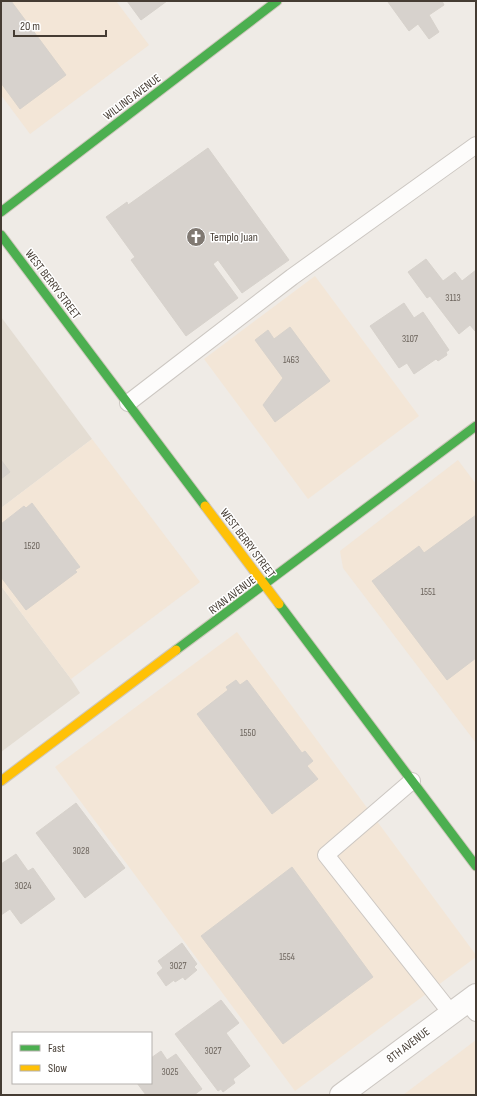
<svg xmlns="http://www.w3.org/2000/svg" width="477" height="1096" viewBox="0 0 477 1096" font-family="'Sofia Sans Condensed',sans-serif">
<rect width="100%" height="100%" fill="#efebe6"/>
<g fill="#e4ddd3">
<path d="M1,317L92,439L1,508Z"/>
<path d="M1,586L71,679L80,693L1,752Z"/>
</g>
<g fill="#f3e6d7">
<path d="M1,1H116L149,45L30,134L1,95Z"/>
<path d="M315,276L419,416L308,499L204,359Z"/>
<path d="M92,439L200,582L71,679L1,586V508Z"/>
<path d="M458,460L476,484V743L343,568L340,551Z"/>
<path d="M237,632L476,955V957L295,1091L55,767Z"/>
<path d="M476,1040V1095H403Z"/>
</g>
<g fill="#d7d2cd" stroke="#d7d2cc">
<path d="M1,1H11L66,75L20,109L1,83Z"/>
<path d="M127,1H167L141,20Z"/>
<path d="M389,1H442L444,5L429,15L439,32L429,39L418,24L409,31L388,2Z"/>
<path d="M208,148L289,260L242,293L218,260L213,264L238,298L186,336L131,260L135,257L106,217L127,202L128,205Z"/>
<path d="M426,259L443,281L455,272L462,281L476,270V330L475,331L470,325L459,334L430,296L427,298L408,272Z"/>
<path d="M404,303L414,318L423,312L449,350L446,352L447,355L438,361L436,359L414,374L407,363L399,368L370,326Z"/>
<path d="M290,327L330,381L275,422L263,405L283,378L255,340L268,330L274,339Z"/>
<path d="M1,460L10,472L1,479Z"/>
<path d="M32,503L80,567L75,570L77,572L26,610L1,577V524L24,506L26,508Z"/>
<path d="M476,515V601L474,602L476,605V658L447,680L372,581L419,546L424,553Z"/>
<path d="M236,680L240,685L247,680L302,753L305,751L313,761L307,766L318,779L272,814L197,714L228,690L226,687Z"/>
<path d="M76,803L125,868L85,898L36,833Z"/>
<path d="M16,854L28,871L33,868L55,899L21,924L10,909L1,915V864Z"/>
<path d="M292,867L373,977L283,1044L201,936Z"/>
<path d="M182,943L197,964L194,967L197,970L185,980L183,977L175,982L174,980L166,986L157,973L163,968L158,961Z"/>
<path d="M221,1000L239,1023L226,1033L250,1066L233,1079L235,1083L223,1092L221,1089L218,1091L175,1034Z"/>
<path d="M161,1051L167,1060L176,1054L202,1089L194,1095H146L137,1083H151V1058Z"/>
</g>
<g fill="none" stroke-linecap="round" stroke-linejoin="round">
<g stroke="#ccc7c2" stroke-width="18">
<g id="lane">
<path d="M128,403L292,277L476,145"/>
<path d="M412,781L326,855L451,1013"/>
<path d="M467,1002L476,1013"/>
</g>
</g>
<g stroke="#ccc7c2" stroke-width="24">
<path id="street" d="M341,1095L476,995"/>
</g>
<g stroke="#cfc8bc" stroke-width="11">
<g id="fast">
<path d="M1,212L277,1"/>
<path d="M1,235L205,506"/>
<path d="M279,604L476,866"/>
<path d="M176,650L476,426"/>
</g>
</g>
<g stroke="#cfc8bc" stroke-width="11">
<g id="slow">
<path d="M205,506L279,604"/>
<path d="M1,781L176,650"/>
</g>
</g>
<use href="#lane" stroke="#fdfcfb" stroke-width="16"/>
<use href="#street" stroke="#fdfcfb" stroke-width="22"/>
<use href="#fast" stroke="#4caf50" stroke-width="9"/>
<use href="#slow" stroke="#ffc107" stroke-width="9"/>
</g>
<defs>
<g id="church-disc" transform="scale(1)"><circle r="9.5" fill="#807972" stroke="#fff"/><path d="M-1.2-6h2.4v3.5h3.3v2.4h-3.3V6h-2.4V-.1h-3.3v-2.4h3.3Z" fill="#fff"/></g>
</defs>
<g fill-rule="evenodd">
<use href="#church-disc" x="196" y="237"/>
</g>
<g text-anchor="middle" stroke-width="3" stroke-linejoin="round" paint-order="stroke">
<g font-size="10" fill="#6b635b">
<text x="453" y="301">3113</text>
<text x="410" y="342">3107</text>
<text x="291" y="363">1463</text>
<text x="32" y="549">1520</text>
<text x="428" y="595">1551</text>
<text x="248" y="736">1550</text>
<text x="81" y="854">3028</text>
<text x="23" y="889">3024</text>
<text x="287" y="960">1554</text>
<text x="178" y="969">3027</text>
<text x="213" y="1054">3027</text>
<text x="170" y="1075">3025</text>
</g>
<g font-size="12" fill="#453c33" stroke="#fff">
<text transform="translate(132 97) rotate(-37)" y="4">WILLING AVENUE</text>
<text transform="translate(53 284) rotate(53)" y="4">WEST BERRY STREET</text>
<text transform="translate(248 543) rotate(53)" y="4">WEST BERRY STREET</text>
<text transform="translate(232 595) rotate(-37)" y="4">RYAN AVENUE</text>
<text transform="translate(408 1045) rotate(-37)" y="4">8TH AVENUE</text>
</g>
<g font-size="12" fill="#453c33" stroke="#fff" text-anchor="start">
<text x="210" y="241">Templo Juan</text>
</g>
</g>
<rect width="477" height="1096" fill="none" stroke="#453c33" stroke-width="4"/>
<rect x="12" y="1032" width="140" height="52" fill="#ffffff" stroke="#b5b1ad"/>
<rect x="20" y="1045" width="20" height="6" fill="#4caf50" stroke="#b5b1ad"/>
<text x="48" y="1052" font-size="12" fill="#453c33">Fast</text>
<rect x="20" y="1065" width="20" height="6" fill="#ffc107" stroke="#b5b1ad"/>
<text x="48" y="1072" font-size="12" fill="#453c33">Slow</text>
<path d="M14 30v6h92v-6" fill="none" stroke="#453c33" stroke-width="2"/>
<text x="20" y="30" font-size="12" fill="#453c33" stroke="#ffffff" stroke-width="3" paint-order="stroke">20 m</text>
</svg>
